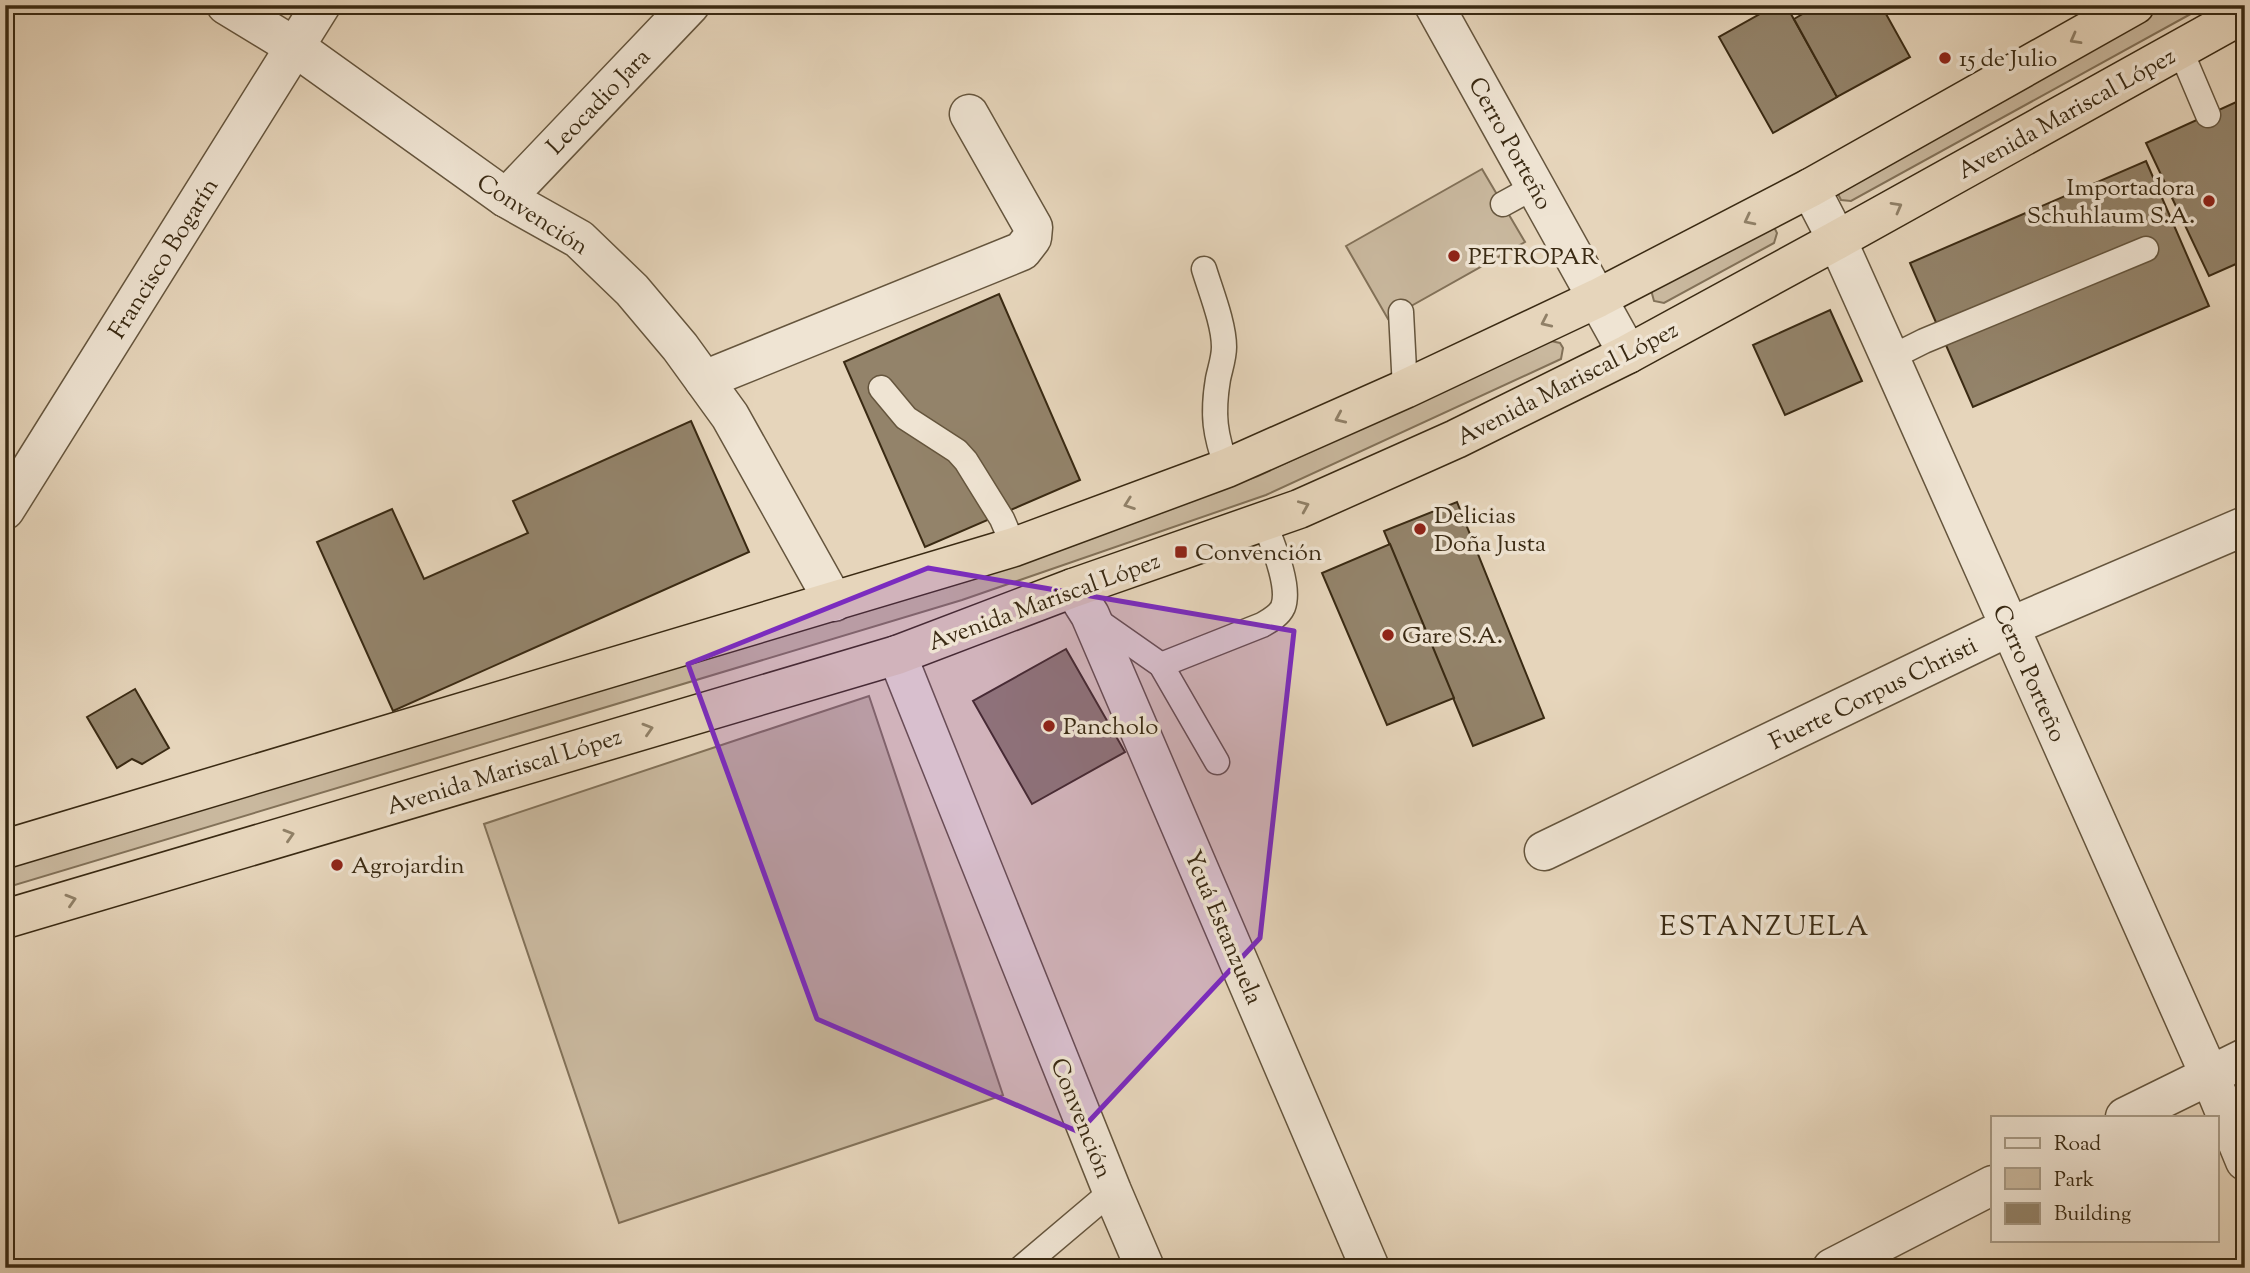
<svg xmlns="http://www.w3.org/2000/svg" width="2250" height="1273" viewBox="0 0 2250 1273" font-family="'Sorts Mill Goudy',serif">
<rect width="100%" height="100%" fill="#e6d5bb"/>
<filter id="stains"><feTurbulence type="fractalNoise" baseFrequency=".00286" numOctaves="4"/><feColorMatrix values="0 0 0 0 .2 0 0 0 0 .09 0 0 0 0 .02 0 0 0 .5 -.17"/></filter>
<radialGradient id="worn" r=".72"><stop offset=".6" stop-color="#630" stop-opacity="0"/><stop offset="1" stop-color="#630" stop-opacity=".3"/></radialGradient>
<g fill="#c9b89e" stroke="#827158" stroke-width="2">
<path d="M2164,5H2207L1851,201L1841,200L1837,192L1841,182Z"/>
<path d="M1482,169L1525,242L1388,319L1346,246Z"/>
<path d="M1774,227L1777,233L1774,243L1664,303L1654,301L1651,290Z"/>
<path d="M1551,341L1560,343L1563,348L1561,359L1266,495L962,600L5,888V867L954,581L1258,476Z"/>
<path d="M869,696L1003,1095L619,1223L484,824Z"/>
</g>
<g fill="#93836a" stroke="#3a2a13" stroke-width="2">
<path d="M1776,5H1786L1837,97L1773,133L1719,37Z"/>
<path d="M1818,5H1881L1910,57L1837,97L1794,19Z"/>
<path d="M2245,98V260L2209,276L2146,143Z"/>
<path d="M2146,161L2209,306L1973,407L1910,263Z"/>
<path d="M999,294L1080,480L925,547L844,362Z"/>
<path d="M1830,310L1862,381L1785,415L1753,345Z"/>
<path d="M691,421L749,552L393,711L317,542L392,509L424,579L528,533L513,501Z"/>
<path d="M1457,502L1544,718L1473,746L1384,531Z"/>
<path d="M1390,544L1454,698L1387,725L1322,573Z"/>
<path d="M1066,649L1125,752L1032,804L973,701Z"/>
<path d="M135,689L169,748L142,764L132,759L117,768L87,717Z"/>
</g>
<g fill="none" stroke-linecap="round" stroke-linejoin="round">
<g stroke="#65553d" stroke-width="27">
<g id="service">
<path d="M2180,49L2208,115"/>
<path d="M1503,204L1536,186"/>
<path d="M1204,269C1211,292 1224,324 1224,347C1224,358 1220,369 1218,379C1212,415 1215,435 1227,468"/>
<path d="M1401,312L1405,389"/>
<path d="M1890,358L1924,341L2146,249"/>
<path d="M881,388L906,418L957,451L966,461L1002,519L1014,547"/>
<path d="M1091,616L1161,665L1217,762"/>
<path d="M1161,665L1262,625C1269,621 1279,616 1283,607C1291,586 1272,543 1264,522"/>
<path d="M1021,1268L1112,1191"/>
</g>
</g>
<g stroke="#65553d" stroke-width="41">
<g id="minor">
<path d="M226,5L295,47L506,198L579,239L632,290L680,347L730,416L834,602"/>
<path d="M1434,5L1628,354"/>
<path d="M506,198L690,5"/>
<path d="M704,380L1022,251L1032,238L1033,227L969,114"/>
<path d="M5,510L321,5"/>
<path d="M1073,588L1090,615L1370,1268"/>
<path d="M897,655L1112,1191L1145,1268"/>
<path d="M1544,851L2009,627L2245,526"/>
<path d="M2125,1117L2245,1058"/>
<path d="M1832,1268L1993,1185"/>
</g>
</g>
<g stroke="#65553d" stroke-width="41">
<path id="tertiary" d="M1810,188L1837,240L1890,358L2209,1074L2245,1161"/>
</g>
<g stroke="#3a2a13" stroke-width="41">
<g id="trunk">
<path d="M5,849L1014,547L1227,468L1405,389L1598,298L1810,188L2135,5"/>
<path d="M5,919L897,655L1073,588L1299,509L1456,439L1628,354L1837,240L2245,13"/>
</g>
</g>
<use href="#service" stroke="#efe4d3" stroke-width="24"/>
<use href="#minor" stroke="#efe4d3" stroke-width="38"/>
<use href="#tertiary" stroke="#efe4d3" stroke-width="38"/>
<use href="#trunk" stroke="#e6d5bb" stroke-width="38"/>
</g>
<defs><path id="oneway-chevron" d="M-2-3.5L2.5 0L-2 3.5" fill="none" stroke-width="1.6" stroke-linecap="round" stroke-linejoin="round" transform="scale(1.75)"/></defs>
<g stroke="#908067">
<use href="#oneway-chevron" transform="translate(2075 39) rotate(151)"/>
<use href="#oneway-chevron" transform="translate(1897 207) rotate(-29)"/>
<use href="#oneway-chevron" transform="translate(1749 220) rotate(153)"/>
<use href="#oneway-chevron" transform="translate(1546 322) rotate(155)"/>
<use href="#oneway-chevron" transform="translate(1340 418) rotate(156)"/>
<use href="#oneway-chevron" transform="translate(1129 504) rotate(160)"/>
<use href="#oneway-chevron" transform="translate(1304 506) rotate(-23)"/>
<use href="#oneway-chevron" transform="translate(648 729) rotate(-17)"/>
<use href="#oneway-chevron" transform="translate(289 835) rotate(-17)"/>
<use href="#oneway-chevron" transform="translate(71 900) rotate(-17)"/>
</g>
<path fill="#7b2cbf" fill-opacity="0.2" stroke="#7b2cbf" stroke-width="5" stroke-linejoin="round" d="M928,568L1294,631L1260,938L1079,1132L817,1019L688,664Z"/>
<g fill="#8f2418" stroke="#efe4d3" stroke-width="2.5">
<circle cx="1945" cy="58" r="7"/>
<circle cx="2209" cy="201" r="7"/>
<circle cx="1454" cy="256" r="7"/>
<circle cx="1420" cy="529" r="7"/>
<rect x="1174" y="545" width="14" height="14" rx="3.5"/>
<circle cx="1388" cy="635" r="7"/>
<circle cx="1049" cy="726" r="7"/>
<circle cx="337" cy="865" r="7"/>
</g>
<g text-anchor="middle" stroke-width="7" stroke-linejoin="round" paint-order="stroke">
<g font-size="24" fill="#3a2a13" stroke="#efe4d3" text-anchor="start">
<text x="1959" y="66">15 de Julio</text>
<text x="2195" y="195" text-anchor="end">Importadora<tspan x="2195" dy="28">Schuhlaum S.A.</tspan></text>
<text x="1468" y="264">PETROPAR</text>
<text x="1434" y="523">Delicias<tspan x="1434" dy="28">Doña Justa</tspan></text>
<text x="1195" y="560">Convención</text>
<text x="1402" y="643">Gare S.A.</text>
<text x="1063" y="734">Pancholo</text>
<text x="351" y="873">Agrojardin</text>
</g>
<g font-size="24" fill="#3a2a13" stroke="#efe4d3">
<text transform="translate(598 101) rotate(-46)" y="8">Leocadio Jara</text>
<text transform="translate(2066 113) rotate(-29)" y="8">Avenida Mariscal López</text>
<text transform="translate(1511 143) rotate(61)" y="8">Cerro Porteño</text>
<text transform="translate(533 214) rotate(33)" y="8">Convención</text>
<text transform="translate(163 258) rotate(-58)" y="8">Francisco Bogarín</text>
<text transform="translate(1567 383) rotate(-27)" y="8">Avenida Mariscal López</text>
<text transform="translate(1044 601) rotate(-20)" y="8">Avenida Mariscal López</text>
<text transform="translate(2030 673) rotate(66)" y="8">Cerro Porteño</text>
<text transform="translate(1873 693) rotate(-26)" y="8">Fuerte Corpus Christi</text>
<text transform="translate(504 771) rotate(-17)" y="8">Avenida Mariscal López</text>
<text transform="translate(1224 927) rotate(67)" y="8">Ycuá Estanzuela</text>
<text transform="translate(1082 1118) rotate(68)" y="8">Convención</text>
</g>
<g font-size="28" letter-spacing="2" fill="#3a2a13" stroke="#efe4d3">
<text x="1765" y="935">ESTANZUELA</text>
</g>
</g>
<rect width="2250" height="1273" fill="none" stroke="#e6d5bb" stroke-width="28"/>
<rect x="7" y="7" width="2236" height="1259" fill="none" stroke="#3a2a13" stroke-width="3.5"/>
<rect x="14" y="14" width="2222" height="1245" fill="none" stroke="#3a2a13" stroke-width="2"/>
<rect x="1991" y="1116" width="228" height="126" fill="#efe4d3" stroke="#a79a86" stroke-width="2"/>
<rect x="2005" y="1138" width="35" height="10" fill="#efe4d3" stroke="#a79a86" stroke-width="2"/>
<text x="2054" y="1150" font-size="21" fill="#3a2a13">Road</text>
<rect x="2005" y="1168" width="35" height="21" fill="#c9b89e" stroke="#a79a86" stroke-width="2"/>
<text x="2054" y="1186" font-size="21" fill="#3a2a13">Park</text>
<rect x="2005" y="1203" width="35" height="21" fill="#93836a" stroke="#a79a86" stroke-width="2"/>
<text x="2054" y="1220" font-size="21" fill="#3a2a13">Building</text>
<rect width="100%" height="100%" filter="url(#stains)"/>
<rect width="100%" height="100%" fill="url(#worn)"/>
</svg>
